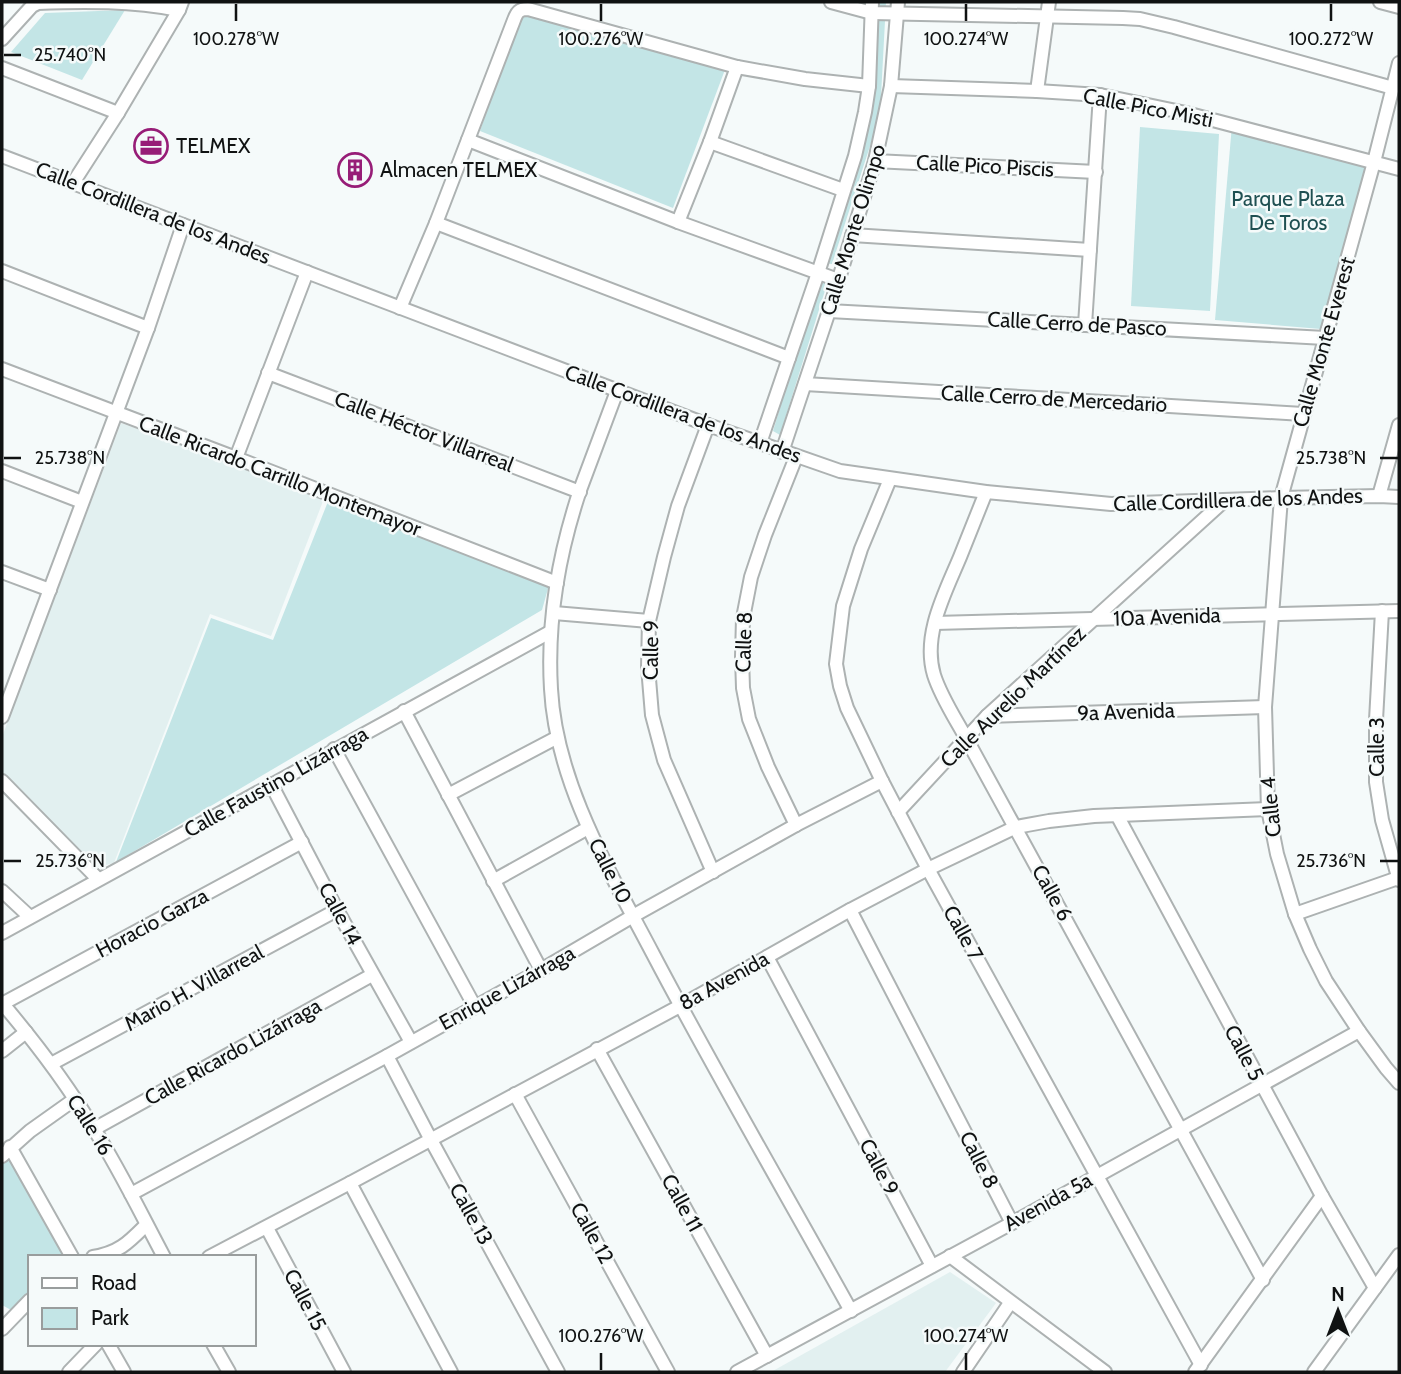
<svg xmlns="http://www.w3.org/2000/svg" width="1401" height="1374" viewBox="0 0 1401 1374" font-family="Cabin,sans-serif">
<rect width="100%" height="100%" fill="#f5fafa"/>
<g fill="#e2f0f0">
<path d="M121,423L325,496L271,636L210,614L114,863L98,867L2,776V737Z"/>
<path d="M950,1272L996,1303L945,1372H771Z"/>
</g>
<g fill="#c3e5e6">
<path d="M876,2H886L880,115L832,264L824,263L870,115Z"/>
<path d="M125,10L82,80L11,52L45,13Z"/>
<path d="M520,13L726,67L673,208L480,131Z"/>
<path d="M1232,125L1367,163L1321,329L1215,320Z"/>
<path d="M1140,127L1219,134L1210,311L1131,306Z"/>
<path d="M819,279L828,281L780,435L773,431Z"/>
<path d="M329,499L549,585L542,610L116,862L211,618L273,640Z"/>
<path d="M9,1159L14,1162L63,1254L61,1257H30V1290L11,1310L2,1305V1164Z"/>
</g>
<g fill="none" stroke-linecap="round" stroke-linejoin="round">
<g stroke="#adb2b2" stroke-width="16">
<g id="minor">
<path d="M831,2L872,13L1123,18L1140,19L1174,27L1393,88"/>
<path d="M1380,2L1399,7"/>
<path d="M2,39L32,6L38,3C86,1 131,1 179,10"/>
<path d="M1399,63L1374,162L1281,498L1265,707L1268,809L1277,854L1295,914L1310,949L1326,981L1359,1031L1386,1068L1399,1083"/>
<path d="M2,68L118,113"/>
<path d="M891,86L1037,91L1100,95L1186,113L1399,169"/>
<path d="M1037,91L1049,2"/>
<path d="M468,140L678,222L838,280"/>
<path d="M710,142L843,190"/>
<path d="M2,156L708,425L840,471L986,492L1111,504L1281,498L1379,496L1399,497"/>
<path d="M875,161L1096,172"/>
<path d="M73,183L118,113L179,10L182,2"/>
<path d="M678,222L710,142L737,67"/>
<path d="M436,223L789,358"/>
<path d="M852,235L1090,250"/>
<path d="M2,271L148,328"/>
<path d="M400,308L436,223L514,20C517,12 519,9 528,9L737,67L805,79L869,86"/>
<path d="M829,311L1325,338"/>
<path d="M1085,325L1100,95"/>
<path d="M2,369L236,458L557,583"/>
<path d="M268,373L580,492"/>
<path d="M805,384L1303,414"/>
<path d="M617,391C605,424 592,457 580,490C559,553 547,622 551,689C556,783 610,872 653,954C716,1074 785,1192 851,1311"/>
<path d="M708,425L678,506L664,557L649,621L648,667L652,715L664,760L713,872"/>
<path d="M760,443L818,273L855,156L865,112L869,86L872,2"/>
<path d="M782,452L829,311L875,161L891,86L898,2"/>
<path d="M236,458L307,272"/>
<path d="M2,471L82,502"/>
<path d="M890,479L861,549L843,606L836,664L840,686L847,708L882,781L928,869L1201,1365"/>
<path d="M986,492C977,514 969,535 960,557C945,593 922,635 934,675C941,697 955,718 966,738L1263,1280"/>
<path d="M1379,496L1399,425"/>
<path d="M2,572L50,590"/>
<path d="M1382,611L1376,720V782L1382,820L1399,880"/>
<path d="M554,613L649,621"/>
<path d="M935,623L1399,611"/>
<path d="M404,711L541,970"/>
<path d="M987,716L1265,707"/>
<path d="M2,717L148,328L183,225"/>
<path d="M334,749L475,1007"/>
<path d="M2,781L98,879"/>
<path d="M271,784L337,910L411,1042"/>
<path d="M448,795L556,738"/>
<path d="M898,812L987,716L1225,500"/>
<path d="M1117,815L1322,1196L1375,1288"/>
<path d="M796,825L768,767L749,719L743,688L742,657L743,618L751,577L765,535L796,457"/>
<path d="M493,881L588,828"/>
<path d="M2,891L30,917"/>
<path d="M850,910L1012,1223"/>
<path d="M1295,914L1398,878"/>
<path d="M2,933L550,632"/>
<path d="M767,957L932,1266"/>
<path d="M2,1003C36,1043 67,1084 94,1129C120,1170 141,1214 164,1257"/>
<path d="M2,1004L302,842"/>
<path d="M597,1049L767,1356"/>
<path d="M2,1051L26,1032"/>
<path d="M387,1056L431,1140L558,1372"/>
<path d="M51,1064L337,910"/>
<path d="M515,1094L668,1372"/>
<path d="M94,1129L372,975"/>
<path d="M10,1147L72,1257"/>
<path d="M2,1156L30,1131L75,1099"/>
<path d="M350,1183L451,1372"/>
<path d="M131,1194L387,1056L541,970L633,916L796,825L882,781"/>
<path d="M267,1228L344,1372"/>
<path d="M950,1256L1105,1372"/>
<path d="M93,1257C119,1253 129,1242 146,1225"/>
<path d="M209,1257L350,1183L680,1006L850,910L928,869L1016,827L1049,821L1094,816L1268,809"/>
<path d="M2,1329L30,1300"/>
<path d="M108,1344L124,1372"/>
<path d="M213,1344L229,1372"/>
<path d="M69,1372L96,1344"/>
<path d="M737,1372L1012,1223L1359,1031"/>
<path d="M963,1372L1010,1303"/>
<path d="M1195,1372L1322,1196"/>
<path d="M1314,1372L1399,1255"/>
</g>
</g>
<use href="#minor" stroke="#fff" stroke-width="12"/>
</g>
<path fill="none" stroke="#101212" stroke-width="2.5" d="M236,4V21M601,4V21M966,4V21M1331,4V21M4,55H21M4,458H21M1380,458H1398M4,861H21M1380,861H1398M601,1353V1370M966,1353V1370"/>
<defs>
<g id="office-ring" transform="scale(1.75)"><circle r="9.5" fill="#f5fafa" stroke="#971d77" stroke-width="1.5"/><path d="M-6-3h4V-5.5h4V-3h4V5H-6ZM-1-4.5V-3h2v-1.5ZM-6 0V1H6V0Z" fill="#971d77"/></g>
<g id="building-ring" transform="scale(1.75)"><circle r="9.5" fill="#f5fafa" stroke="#971d77" stroke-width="1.5"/><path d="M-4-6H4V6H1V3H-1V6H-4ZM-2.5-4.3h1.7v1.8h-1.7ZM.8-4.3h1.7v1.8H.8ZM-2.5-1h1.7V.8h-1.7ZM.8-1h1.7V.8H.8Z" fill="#971d77"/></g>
</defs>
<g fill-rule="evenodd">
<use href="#office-ring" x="151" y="146"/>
<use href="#building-ring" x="355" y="170"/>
</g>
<g text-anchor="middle" stroke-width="5" stroke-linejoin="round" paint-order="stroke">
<g font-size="21" fill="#101212" stroke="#f5fafa">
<text transform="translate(1148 108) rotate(11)" y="7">Calle Pico Misti</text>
<text transform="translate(985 166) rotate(3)" y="7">Calle Pico Piscis</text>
<text transform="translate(153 213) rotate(21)" y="7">Calle Cordillera de los Andes</text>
<text transform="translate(853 230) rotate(-73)" y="7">Calle Monte Olimpo</text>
<text transform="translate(1077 324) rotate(3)" y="7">Calle Cerro de Pasco</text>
<text transform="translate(1324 342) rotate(-74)" y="7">Calle Monte Everest</text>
<text transform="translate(1054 399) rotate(3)" y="7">Calle Cerro de Mercedario</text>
<text transform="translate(683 414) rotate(20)" y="7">Calle Cordillera de los Andes</text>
<text transform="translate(424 432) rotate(21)" y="7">Calle Héctor Villarreal</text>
<text transform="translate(280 476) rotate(21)" y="7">Calle Ricardo Carrillo Montemayor</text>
<text transform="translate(1238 500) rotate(-2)" y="7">Calle Cordillera de los Andes</text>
<text transform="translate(1167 617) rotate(-2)" y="7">10a Avenida</text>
<text transform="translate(744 642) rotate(-88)" y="7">Calle 8</text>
<text transform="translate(651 650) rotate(-89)" y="7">Calle 9</text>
<text transform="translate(1013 697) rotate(-44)" y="7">Calle Aurelio Martínez</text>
<text transform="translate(1126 712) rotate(-2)" y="7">9a Avenida</text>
<text transform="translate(1377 747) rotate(-90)" y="7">Calle 3</text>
<text transform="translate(276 782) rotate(-29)" y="7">Calle Faustino Lizárraga</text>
<text transform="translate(1271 807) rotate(-96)" y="7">Calle 4</text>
<text transform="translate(610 871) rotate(63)" y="7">Calle 10</text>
<text transform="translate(1052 893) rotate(61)" y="7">Calle 6</text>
<text transform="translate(340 914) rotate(62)" y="7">Calle 14</text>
<text transform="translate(152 923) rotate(-28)" y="7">Horacio Garza</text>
<text transform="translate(963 933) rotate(61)" y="7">Calle 7</text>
<text transform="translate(724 981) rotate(-29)" y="7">8a Avenida</text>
<text transform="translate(194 988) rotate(-29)" y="7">Mario H. Villarreal</text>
<text transform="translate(507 988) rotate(-29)" y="7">Enrique Lizárraga</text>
<text transform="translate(233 1052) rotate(-29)" y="7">Calle Ricardo Lizárraga</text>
<text transform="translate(1244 1053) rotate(62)" y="7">Calle 5</text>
<text transform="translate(90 1125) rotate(58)" y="7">Calle 16</text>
<text transform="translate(979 1160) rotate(63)" y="7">Calle 8</text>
<text transform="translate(879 1167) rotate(62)" y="7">Calle 9</text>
<text transform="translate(1048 1202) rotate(-29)" y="7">Avenida 5a</text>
<text transform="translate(682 1203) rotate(61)" y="7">Calle 11</text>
<text transform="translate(471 1214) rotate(61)" y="7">Calle 13</text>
<text transform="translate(592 1233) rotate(61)" y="7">Calle 12</text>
<text transform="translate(305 1300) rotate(62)" y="7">Calle 15</text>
</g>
<g font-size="21" fill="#101212" stroke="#f5fafa" text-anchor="start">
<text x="176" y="153">TELMEX</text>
<text x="380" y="177">Almacen TELMEX</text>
</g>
<g font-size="21" fill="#1f5052" stroke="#f5fafa">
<text x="1288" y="206">Parque Plaza<tspan x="1288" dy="24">De Toros</tspan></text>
</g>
</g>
<g font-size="18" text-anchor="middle" fill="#101212" stroke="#f5fafa" stroke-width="5" stroke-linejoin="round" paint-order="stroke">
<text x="236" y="45">100.278°W</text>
<text x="601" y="45">100.276°W</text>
<text x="966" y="45">100.274°W</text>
<text x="1331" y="45">100.272°W</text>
<text x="70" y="61">25.740°N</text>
<text x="70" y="464">25.738°N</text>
<text x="1331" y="464">25.738°N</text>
<text x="70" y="867">25.736°N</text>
<text x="1331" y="867">25.736°N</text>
<text x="601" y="1342">100.276°W</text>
<text x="966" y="1342">100.274°W</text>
</g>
<rect width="1401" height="1374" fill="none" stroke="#101212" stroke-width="7"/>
<rect x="28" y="1255" width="228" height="91" fill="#f5fafa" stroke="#999d9d" stroke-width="2"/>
<rect x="42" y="1278" width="35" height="10" fill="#ffffff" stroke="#999d9d" stroke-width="2"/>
<text x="91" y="1290" font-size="21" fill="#101212">Road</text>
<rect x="42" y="1308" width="35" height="21" fill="#c3e5e6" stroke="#999d9d" stroke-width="2"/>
<text x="91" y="1325" font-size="21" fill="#101212">Park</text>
<g transform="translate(1338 1311)" stroke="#f5fafa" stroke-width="5" paint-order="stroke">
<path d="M0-5L12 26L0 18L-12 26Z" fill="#101212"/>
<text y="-10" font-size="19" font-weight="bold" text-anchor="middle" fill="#101212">N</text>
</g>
</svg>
